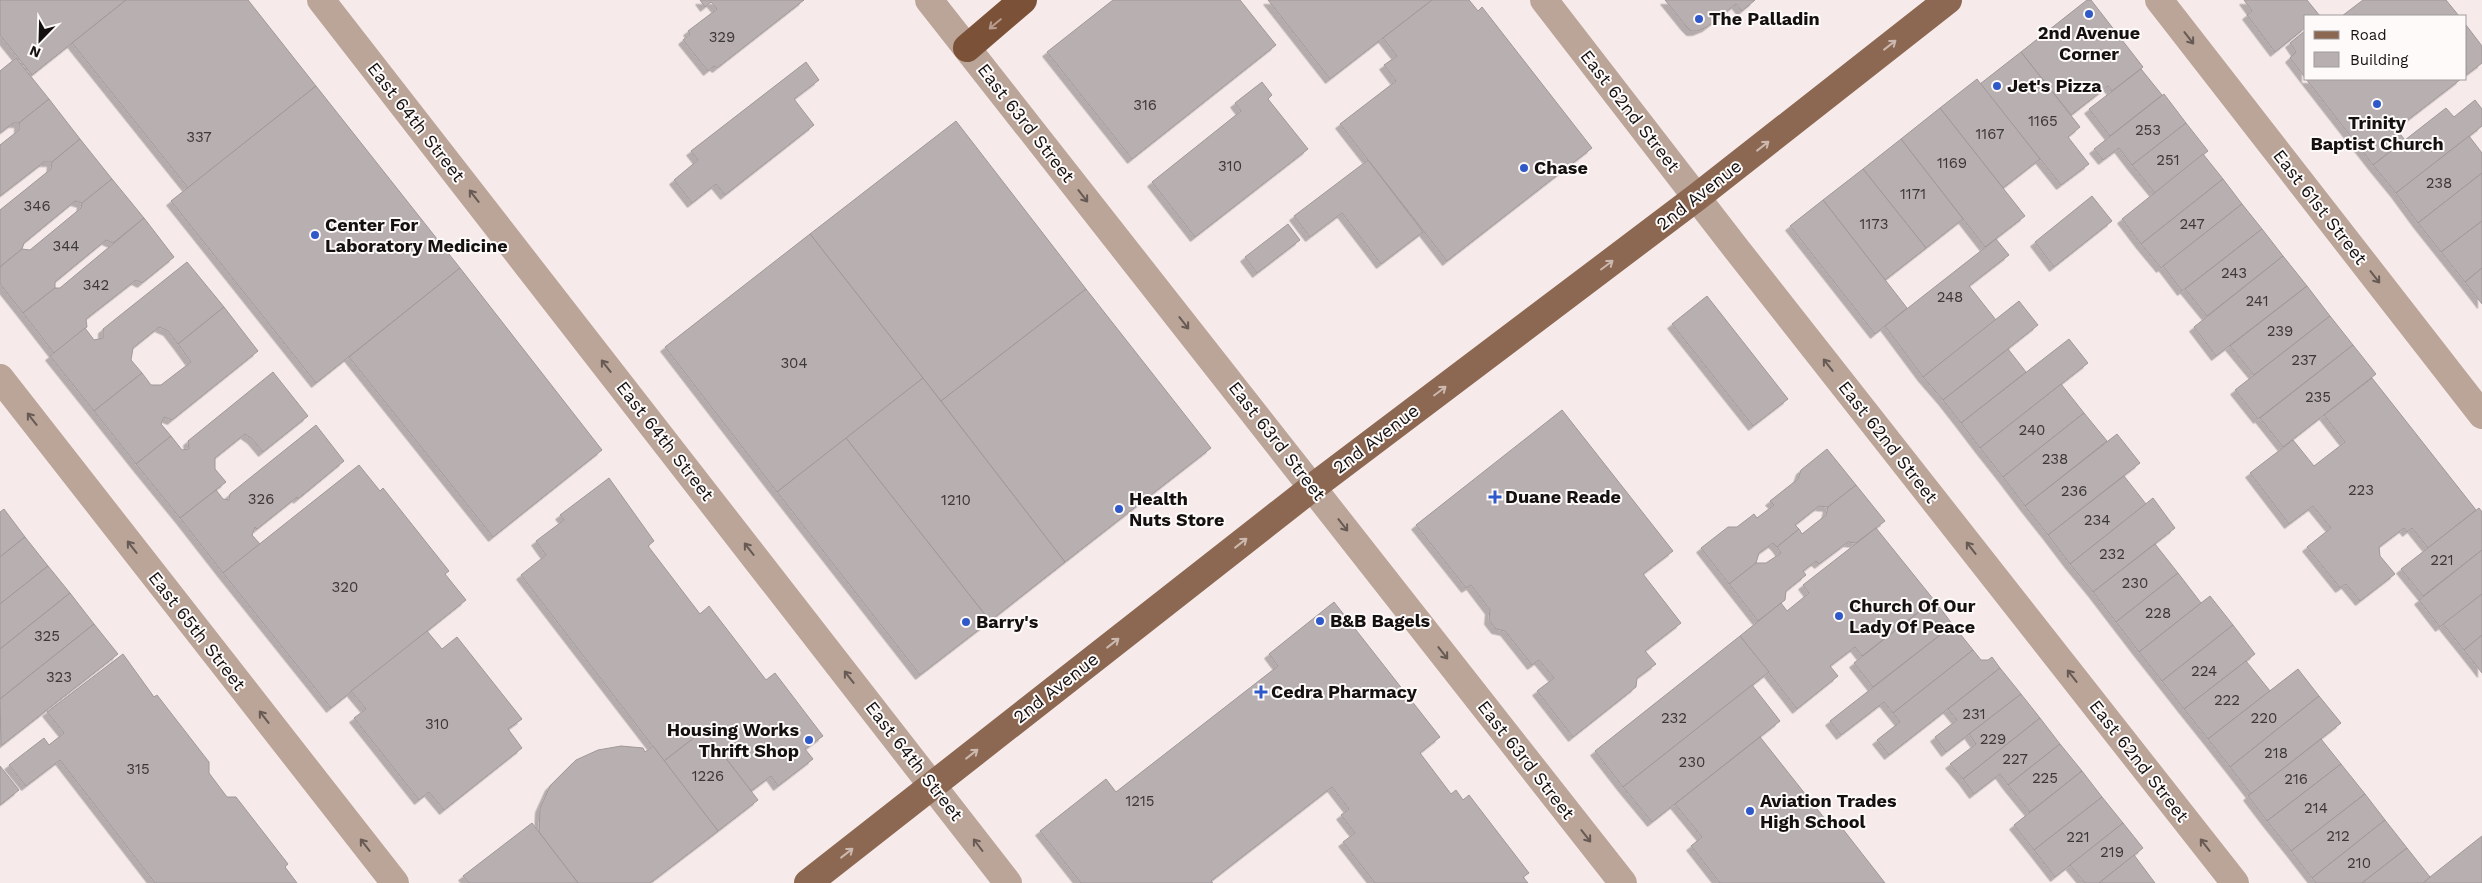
<svg xmlns="http://www.w3.org/2000/svg" width="2482" height="883" viewBox="0 0 2482 883" font-family="'Work Sans',sans-serif">
<defs>
<filter id="shadow"><feDropShadow dx="-4.5" dy="4.5" stdDeviation="0" flood-color="#0004"/></filter>
</defs>
<rect width="100%" height="100%" fill="#f6ebea"/>
<g fill="#b8afb1" stroke="#a1989a" filter="url(#shadow)">
<path d="M0,0H126L32,75L0,35Z"/>
<path d="M126,0H248L316,86L188,188L72,43Z"/>
<path d="M700,0H804L717,68L714,66L708,71L683,40L690,34L688,31L717,9L711,2L705,7Z"/>
<path d="M1113,0H1240L1276,45L1132,159L1047,52Z"/>
<path d="M1268,0H1432L1330,79Z"/>
<path d="M1432,0H1469L1478,11L1482,7L1592,148L1447,261L1340,124L1396,81L1384,65L1397,56L1383,38Z"/>
<path d="M1665,0H1755L1742,11L1736,4L1707,27L1697,31H1691L1686,26Z"/>
<path d="M2087,0H2091L2143,67L2112,91L2108,86L2071,115L2021,52Z"/>
<path d="M2244,0H2307L2320,16H2306V27L2275,52L2247,15L2252,11Z"/>
<path d="M2363,0H2446L2459,16H2342Z"/>
<path d="M2466,25L2482,46V63L2466,75Z"/>
<path d="M2306,30V79L2290,58L2296,52L2290,43Z"/>
<path d="M2021,52L2080,127L2068,137L2089,164L2061,185L1980,84Z"/>
<path d="M16,58L49,99L19,123H13L0,133V71Z"/>
<path d="M806,62L819,80L794,99L814,125L725,195L716,184L692,203L674,180L698,160L691,151Z"/>
<path d="M2141,69L2162,95L2110,136L2089,109Z"/>
<path d="M1977,79L2040,159L2003,188L1940,108Z"/>
<path d="M2306,79H2461L2396,129L2405,140L2373,165Z"/>
<path d="M1262,82L1272,95L1268,99L1308,149L1195,237L1152,182L1241,111L1235,103Z"/>
<path d="M316,86L460,268L316,383L171,201Z"/>
<path d="M2164,94L2186,123L2132,165L2119,148L2103,160L2094,149Z"/>
<path d="M49,99L80,139L52,162H44L0,196V145L19,130V123Z"/>
<path d="M2475,100L2482,109V126L2396,193L2373,165L2446,108L2454,117Z"/>
<path d="M1940,108L2025,216L1985,247L1901,139Z"/>
<path d="M956,121L1086,289L941,401L810,234Z"/>
<path d="M2186,123L2208,151L2155,193L2132,165Z"/>
<path d="M2469,136L2482,153V173L2418,223L2396,193Z"/>
<path d="M80,139L112,179L82,203L75,201L24,243L22,249L0,267V210L51,169L52,162Z"/>
<path d="M1901,139L1963,219L1926,248L1863,169Z"/>
<path d="M2203,154L2223,179L2141,244L2122,219Z"/>
<path d="M1368,160L1423,232L1381,264L1342,213L1310,237L1294,216Z"/>
<path d="M1863,169L1926,248L1885,280L1823,200Z"/>
<path d="M2482,173V221L2441,252L2418,223Z"/>
<path d="M112,179L144,218L113,243L106,240L55,282V288L23,313L0,284V267L22,249L30,250L81,208L82,203Z"/>
<path d="M2223,179L2242,204L2161,268L2141,244Z"/>
<path d="M2092,196L2112,221L2054,267L2035,242Z"/>
<path d="M1823,200L1907,308L1875,334L1790,226Z"/>
<path d="M2242,204L2262,229L2182,291L2163,266Z"/>
<path d="M144,218L174,257L142,283L136,280L86,319L87,327L54,353L23,313L55,288H60Z"/>
<path d="M2482,221V268L2465,282L2441,252Z"/>
<path d="M1288,224L1300,240L1257,273L1245,257Z"/>
<path d="M2262,229L2283,256L2207,316L2185,289Z"/>
<path d="M810,234L923,378L777,492L665,347Z"/>
<path d="M1996,239L2009,255L1969,286L1996,320L1923,377L1885,326Z"/>
<path d="M2283,256L2307,286L2216,356L2194,327Z"/>
<path d="M187,262L224,307L178,344L168,331L159,327L133,348L131,360L142,373L94,411L50,356L85,328L94,340L103,338V329Z"/>
<path d="M460,268L602,450L493,537L349,357Z"/>
<path d="M2482,268V304L2465,282Z"/>
<path d="M2307,286L2330,316L2254,375L2230,346Z"/>
<path d="M1086,289L1211,448L1065,562L941,401Z"/>
<path d="M1707,296L1788,399L1753,426L1672,324Z"/>
<path d="M2019,301L2038,325L1943,400L1923,377Z"/>
<path d="M224,307L258,351L172,420L164,417L161,424L171,436L136,464L94,411L142,373L151,385H161L191,362L178,344Z"/>
<path d="M2330,316L2353,345L2258,419L2235,390Z"/>
<path d="M2069,339L2088,363L1980,448L1961,423Z"/>
<path d="M2353,345L2376,374L2283,447L2260,418Z"/>
<path d="M2008,349L2026,372L1961,423L1943,400Z"/>
<path d="M273,372L308,416L263,452L252,439L245,434L215,458V469L226,482L180,518L136,464L171,436L182,450L189,449L188,441Z"/>
<path d="M923,378L1065,562L990,621L846,438Z"/>
<path d="M2372,378L2476,510L2428,548L2412,528L2407,532L2404,528L2379,547L2380,556L2395,574L2360,601L2346,584L2340,588L2307,547L2331,528L2313,506L2289,524L2250,473L2293,440L2314,466L2345,442L2324,415Z"/>
<path d="M2061,384L2084,413L2003,477L1980,448Z"/>
<path d="M1562,410L1673,551L1643,574L1681,623L1645,651L1656,664L1637,678L1636,687L1573,737L1537,691L1554,678L1539,660L1532,665L1505,631L1496,629L1489,620L1490,610L1471,585L1466,588L1416,525Z"/>
<path d="M2084,413L2107,441L2025,506L2003,477Z"/>
<path d="M316,425L344,461L298,499L297,497L257,529L255,527L252,535L260,544L223,573L180,518L216,490L223,499L229,500L230,494Z"/>
<path d="M2117,434L2140,463L2048,535L2025,506Z"/>
<path d="M846,438L990,621L920,675L777,492Z"/>
<path d="M1827,449L1856,485L1828,507L1819,506L1795,525L1799,529L1777,547L1773,543L1759,553L1756,563L1729,584L1701,548L1728,527H1737L1754,514L1757,518L1774,505L1770,501L1798,479L1801,470Z"/>
<path d="M359,465L380,491L383,488L449,571L445,574L466,600L331,708L223,573Z"/>
<path d="M2124,476L2146,504L2070,564L2048,535Z"/>
<path d="M609,478L654,541L648,546L700,614L709,606L766,680L775,673L823,736L805,749L813,759L778,786L771,776L751,791L704,730L664,761L521,575L546,555L536,541L564,520L560,515Z"/>
<path d="M1856,485L1885,521L1856,543L1848,542L1819,564L1816,561L1803,571L1806,575L1786,591L1785,600L1758,621L1729,584L1756,563H1766L1781,553L1777,547L1799,529L1802,534L1826,515L1828,507Z"/>
<path d="M2153,498L2175,528L2093,592L2070,564Z"/>
<path d="M2479,508L2482,512V550L2423,596L2401,569Z"/>
<path d="M4,509L25,537L0,557V512Z"/>
<path d="M1876,528L1934,600L1862,656L1855,647L1830,666L1838,676L1797,709L1740,636L1781,603L1787,611L1809,593L1803,585Z"/>
<path d="M25,537L48,566L0,604V557Z"/>
<path d="M2155,544L2178,573L2116,622L2093,592Z"/>
<path d="M2482,550V594L2440,627L2419,600Z"/>
<path d="M48,566L70,593L0,649V604Z"/>
<path d="M2178,573L2201,603L2139,652L2116,622Z"/>
<path d="M70,593L94,624L0,699V649Z"/>
<path d="M2482,594V635L2464,650L2443,624Z"/>
<path d="M2210,596L2233,625L2162,681L2139,652Z"/>
<path d="M1934,600L1953,625L1873,687L1854,663Z"/>
<path d="M1334,602L1440,737L1420,753L1451,794L1456,790L1463,800L1469,795L1529,873L1523,877L1528,883H1375L1343,842L1355,833L1341,815L1349,809L1332,787L1211,881L1213,883H1081L1040,831L1106,779L1116,792L1278,666L1269,654Z"/>
<path d="M94,624L118,654L1,746L0,699Z"/>
<path d="M1953,625L1973,650L1893,713L1884,702L1841,735L1830,721Z"/>
<path d="M2233,625L2255,654L2184,709L2162,681Z"/>
<path d="M427,631L442,649L457,637L522,719L508,729L522,748L444,810L429,792L419,800L354,718L366,709L351,691Z"/>
<path d="M2482,635V673L2464,650Z"/>
<path d="M1740,636L1769,672L1623,787L1595,751Z"/>
<path d="M1973,650L1981,660H1988L1992,657L2000,668L1889,755L1877,740L1900,722L1893,713Z"/>
<path d="M123,654L154,697L157,695L209,762V773L227,797H236L288,864L285,867L297,883H155L60,760L26,786L9,765L44,738L49,745L64,733L47,712Z"/>
<path d="M2246,661L2270,691L2208,739L2184,709Z"/>
<path d="M2000,668L2021,694L1946,752L1935,737L1957,720L1948,709Z"/>
<path d="M2298,669L2319,696L2230,767L2208,739Z"/>
<path d="M1752,685L1780,721L1652,822L1623,787Z"/>
<path d="M2021,694L2040,718L1963,779L1950,764L1976,744L1969,734Z"/>
<path d="M2319,696L2341,723L2251,794L2230,767Z"/>
<path d="M2040,718L2060,744L2008,785L2000,774L1974,794L1963,779Z"/>
<path d="M704,730L758,800L718,831L664,761Z"/>
<path d="M1760,737L1829,824L1835,819L1885,883H1720L1691,846L1702,837L1675,804Z"/>
<path d="M2321,739L2341,764L2267,821L2248,796Z"/>
<path d="M2060,744L2082,771L2030,812L2008,785Z"/>
<path d="M621,746L643,748L645,752L653,746L718,831L650,883H578L539,832L540,808L550,786L576,760L598,750Z"/>
<path d="M2341,764L2365,794L2291,851L2267,821Z"/>
<path d="M0,766L19,790L0,805Z"/>
<path d="M2082,771L2102,797L2034,850L2014,825Z"/>
<path d="M2365,794L2385,820L2312,878L2291,851Z"/>
<path d="M2102,797L2123,823L2055,877L2034,850Z"/>
<path d="M2385,820L2407,848L2362,883H2316L2312,878Z"/>
<path d="M532,823L578,883H469L463,876Z"/>
<path d="M2123,823L2143,848L2099,883H2085L2070,865Z"/>
<path d="M2482,836V883H2423L2430,877Z"/>
<path d="M2407,848L2430,877L2423,883H2362Z"/>
<path d="M2134,855L2155,883H2099Z"/>
</g>
<g fill="none" stroke-linecap="round" stroke-linejoin="round">
<g stroke="#baa598" stroke-width="28">
<path d="M321,0L1008,883"/>
<path d="M929,0L1623,883"/>
<path d="M1544,0L1738,251L2235,883"/>
<path d="M2159,0L2482,415"/>
<path d="M0,378L395,883"/>
</g>
<path stroke="#8c6751" stroke-width="28" d="M808,883L1313,487L1697,197L1948,0"/>
<path stroke="#7b5137" stroke-width="28" d="M967,48L1023,0"/>
</g>
<defs><path id="oneway-shaft" d="M-6 0H5M1.5-3L5.5 0L1.5 3" fill="none" stroke-width="1.6" stroke-linecap="round" stroke-linejoin="round" transform="scale(1.25)"/></defs>
<use stroke="#b69d8f" href="#oneway-shaft" transform="translate(995 24) rotate(140)"/>
<g stroke="#675a54">
<use href="#oneway-shaft" transform="translate(2189 38) rotate(52)"/>
<use href="#oneway-shaft" transform="translate(474 196) rotate(-128)"/>
<use href="#oneway-shaft" transform="translate(1083 196) rotate(52)"/>
<use href="#oneway-shaft" transform="translate(2375 277) rotate(52)"/>
<use href="#oneway-shaft" transform="translate(1184 323) rotate(52)"/>
<use href="#oneway-shaft" transform="translate(1828 365) rotate(-128)"/>
<use href="#oneway-shaft" transform="translate(606 366) rotate(-128)"/>
<use href="#oneway-shaft" transform="translate(32 419) rotate(-128)"/>
<use href="#oneway-shaft" transform="translate(1343 525) rotate(52)"/>
<use href="#oneway-shaft" transform="translate(132 547) rotate(-128)"/>
<use href="#oneway-shaft" transform="translate(1971 548) rotate(-128)"/>
<use href="#oneway-shaft" transform="translate(749 549) rotate(-128)"/>
<use href="#oneway-shaft" transform="translate(1443 653) rotate(52)"/>
<use href="#oneway-shaft" transform="translate(2072 676) rotate(-128)"/>
<use href="#oneway-shaft" transform="translate(849 677) rotate(-128)"/>
<use href="#oneway-shaft" transform="translate(264 717) rotate(-128)"/>
<use href="#oneway-shaft" transform="translate(1586 836) rotate(52)"/>
<use href="#oneway-shaft" transform="translate(365 845) rotate(-128)"/>
<use href="#oneway-shaft" transform="translate(978 845) rotate(-127)"/>
<use href="#oneway-shaft" transform="translate(2205 845) rotate(-128)"/>
</g>
<g stroke="#cbb8ae">
<use href="#oneway-shaft" transform="translate(1890 45) rotate(-38)"/>
<use href="#oneway-shaft" transform="translate(1763 146) rotate(-38)"/>
<use href="#oneway-shaft" transform="translate(1607 265) rotate(-37)"/>
<use href="#oneway-shaft" transform="translate(1440 391) rotate(-37)"/>
<use href="#oneway-shaft" transform="translate(1241 543) rotate(-38)"/>
<use href="#oneway-shaft" transform="translate(1113 643) rotate(-38)"/>
<use href="#oneway-shaft" transform="translate(972 754) rotate(-38)"/>
<use href="#oneway-shaft" transform="translate(847 853) rotate(-38)"/>
</g>
<g fill="#2f58c8" stroke="#fefafa" stroke-width="2">
<circle cx="2089" cy="14" r="5"/>
<circle cx="1699" cy="19" r="5"/>
<circle cx="1997" cy="86" r="5"/>
<circle cx="2377" cy="104" r="5"/>
<circle cx="1524" cy="168" r="5"/>
<circle cx="315" cy="235" r="5"/>
<path d="M1492.5 489.5h5v5h5v5h-5v5h-5v-5h-5v-5h5z"/>
<circle cx="1119" cy="509" r="5"/>
<circle cx="1839" cy="616" r="5"/>
<circle cx="1320" cy="621" r="5"/>
<circle cx="966" cy="622" r="5"/>
<path d="M1258.5 684.5h5v5h5v5h-5v5h-5v-5h-5v-5h5z"/>
<circle cx="809" cy="740" r="5"/>
<circle cx="1750" cy="811" r="5"/>
</g>
<g text-anchor="middle" stroke-width="4" stroke-linejoin="round" paint-order="stroke">
<g font-size="15" fill="#3d3838">
<text x="722" y="42">329</text>
<text x="1145" y="110">316</text>
<text x="2043" y="126">1165</text>
<text x="2148" y="135">253</text>
<text x="1990" y="139">1167</text>
<text x="199" y="142">337</text>
<text x="2168" y="165">251</text>
<text x="1952" y="168">1169</text>
<text x="1230" y="171">310</text>
<text x="2439" y="188">238</text>
<text x="1913" y="199">1171</text>
<text x="37" y="211">346</text>
<text x="1874" y="229">1173</text>
<text x="2192" y="229">247</text>
<text x="66" y="251">344</text>
<text x="2234" y="278">243</text>
<text x="96" y="290">342</text>
<text x="1950" y="302">248</text>
<text x="2257" y="306">241</text>
<text x="2280" y="336">239</text>
<text x="2304" y="365">237</text>
<text x="794" y="368">304</text>
<text x="2318" y="402">235</text>
<text x="2032" y="435">240</text>
<text x="2055" y="464">238</text>
<text x="2361" y="495">223</text>
<text x="2074" y="496">236</text>
<text x="261" y="504">326</text>
<text x="956" y="505">1210</text>
<text x="2097" y="525">234</text>
<text x="2112" y="559">232</text>
<text x="2442" y="565">221</text>
<text x="2135" y="588">230</text>
<text x="345" y="592">320</text>
<text x="2158" y="618">228</text>
<text x="47" y="641">325</text>
<text x="2204" y="676">224</text>
<text x="59" y="682">323</text>
<text x="2227" y="705">222</text>
<text x="1974" y="719">231</text>
<text x="1674" y="723">232</text>
<text x="2264" y="723">220</text>
<text x="437" y="729">310</text>
<text x="1993" y="744">229</text>
<text x="2276" y="758">218</text>
<text x="2015" y="764">227</text>
<text x="1692" y="767">230</text>
<text x="138" y="774">315</text>
<text x="708" y="781">1226</text>
<text x="2045" y="783">225</text>
<text x="2296" y="784">216</text>
<text x="1140" y="806">1215</text>
<text x="2316" y="813">214</text>
<text x="2338" y="841">212</text>
<text x="2078" y="842">221</text>
<text x="2112" y="857">219</text>
<text x="2359" y="868">210</text>
</g>
<g font-size="18" font-weight="bold" fill="#141010" stroke="#fefafa" text-anchor="start">
<text x="1709" y="25">The Palladin</text>
<text x="2089" y="39" text-anchor="middle">2nd Avenue<tspan x="2089" dy="21">Corner</tspan></text>
<text x="2007" y="92">Jet's Pizza</text>
<text x="2377" y="129" text-anchor="middle">Trinity<tspan x="2377" dy="21">Baptist Church</tspan></text>
<text x="1534" y="174">Chase</text>
<text x="325" y="231">Center For<tspan x="325" dy="21">Laboratory Medicine</tspan></text>
<text x="1505" y="503">Duane Reade</text>
<text x="1129" y="505">Health<tspan x="1129" dy="21">Nuts Store</tspan></text>
<text x="1849" y="612">Church Of Our<tspan x="1849" dy="21">Lady Of Peace</tspan></text>
<text x="1330" y="627">B&amp;B Bagels</text>
<text x="976" y="628">Barry's</text>
<text x="1271" y="698">Cedra Pharmacy</text>
<text x="799" y="736" text-anchor="end">Housing Works<tspan x="799" dy="21">Thrift Shop</tspan></text>
<text x="1760" y="807">Aviation Trades<tspan x="1760" dy="21">High School</tspan></text>
</g>
<g font-size="18" fill="#141010" stroke="#fefafa">
<text transform="translate(1630 111) rotate(52)" y="6">East 62nd Street</text>
<text transform="translate(416 122) rotate(52)" y="6">East 64th Street</text>
<text transform="translate(1026 123) rotate(52)" y="6">East 63rd Street</text>
<text transform="translate(1699 195) rotate(-38)" y="6">2nd Avenue</text>
<text transform="translate(2320 207) rotate(52)" y="6">East 61st Street</text>
<text transform="translate(1376 439) rotate(-37)" y="6">2nd Avenue</text>
<text transform="translate(665 441) rotate(52)" y="6">East 64th Street</text>
<text transform="translate(1277 441) rotate(52)" y="6">East 63rd Street</text>
<text transform="translate(1888 442) rotate(52)" y="6">East 62nd Street</text>
<text transform="translate(197 631) rotate(52)" y="6">East 65th Street</text>
<text transform="translate(1056 688) rotate(-38)" y="6">2nd Avenue</text>
<text transform="translate(1526 760) rotate(52)" y="6">East 63rd Street</text>
<text transform="translate(914 761) rotate(52)" y="6">East 64th Street</text>
<text transform="translate(2139 761) rotate(52)" y="6">East 62nd Street</text>
</g>
</g>
<rect x="2304" y="15" width="162" height="65" fill="#fefafa" stroke="#a09c9c"/>
<rect x="2314" y="31" width="25" height="8" fill="#8c6751" stroke="#a09c9c"/>
<text x="2350" y="40" font-size="15" fill="#141010">Road</text>
<rect x="2314" y="52" width="25" height="15" fill="#b8afb1" stroke="#a09c9c"/>
<text x="2350" y="65" font-size="15" fill="#141010">Building</text>
<g transform="translate(40 40) rotate(203)" stroke="#fefafa" stroke-width="4" paint-order="stroke">
<path d="M0-4L9 19L0 12L-9 19Z" fill="#141010"/>
<text y="-8" font-size="14" font-weight="bold" text-anchor="middle" fill="#141010">N</text>
</g>
</svg>
